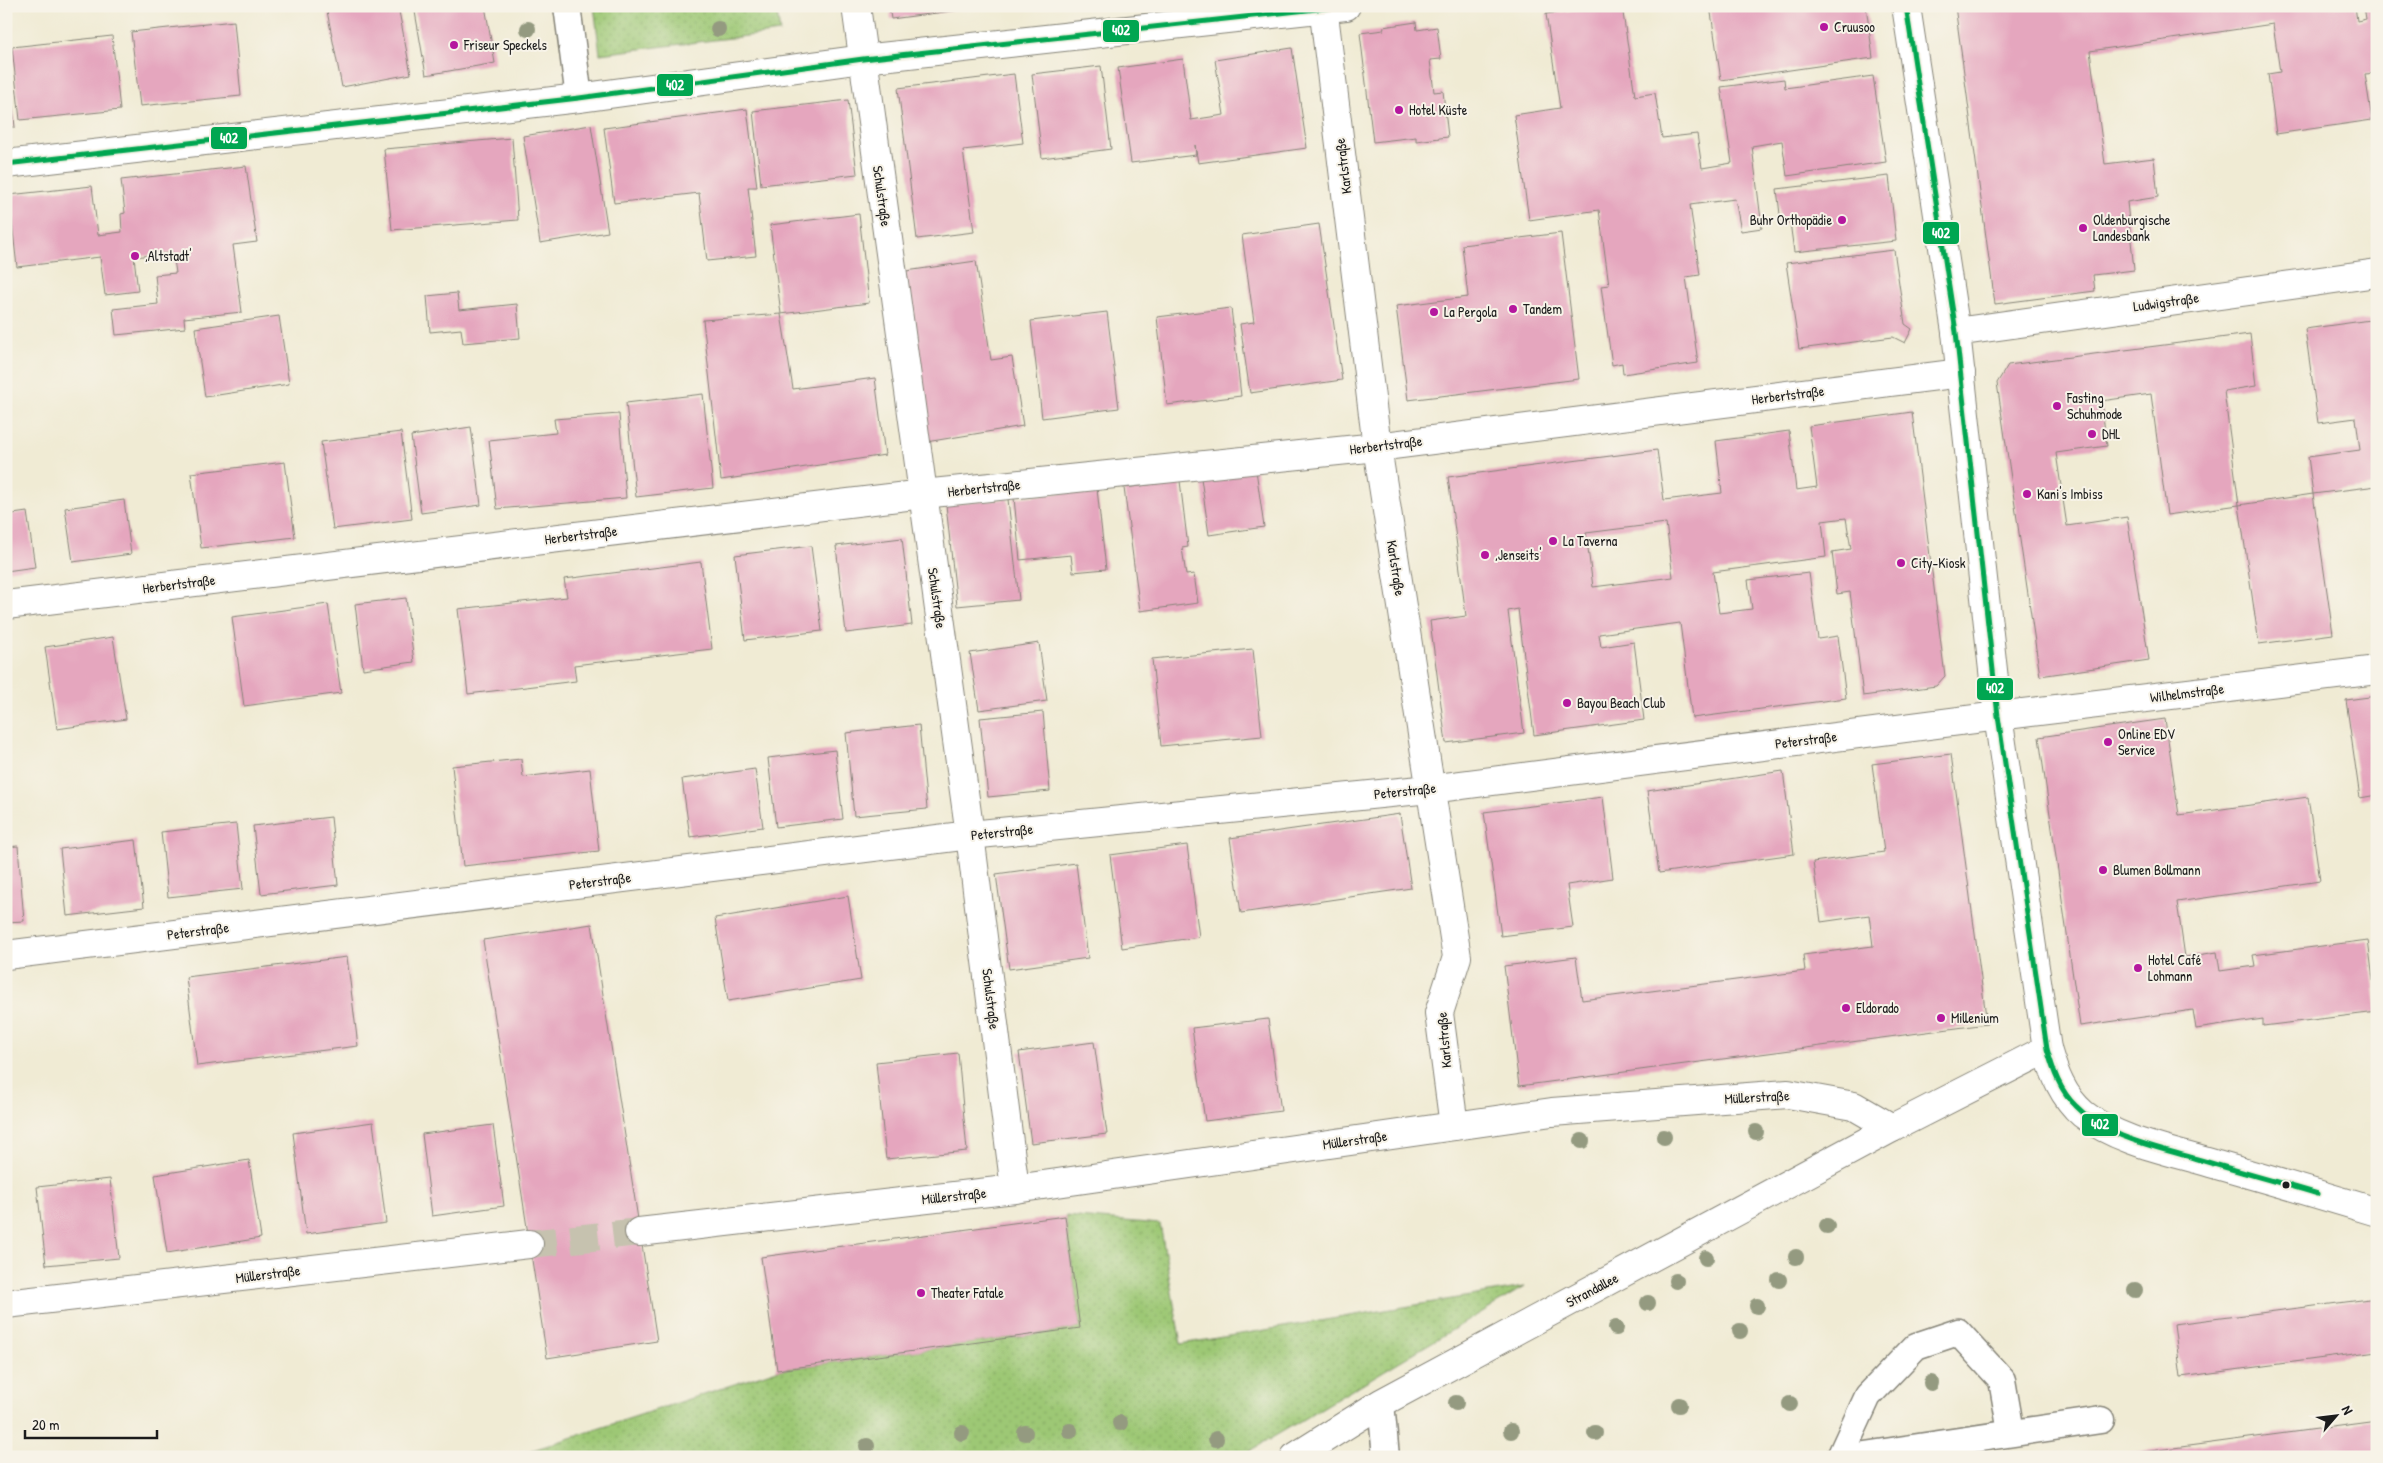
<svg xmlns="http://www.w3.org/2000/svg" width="2383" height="1463" viewBox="0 0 2383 1463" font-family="'Patrick Hand',sans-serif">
<defs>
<pattern id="green-dots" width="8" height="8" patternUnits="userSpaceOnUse" patternTransform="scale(1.25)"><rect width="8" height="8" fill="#9dc875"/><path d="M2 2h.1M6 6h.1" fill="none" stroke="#87ab65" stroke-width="1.8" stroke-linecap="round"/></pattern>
</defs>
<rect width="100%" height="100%" fill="#f7f3e8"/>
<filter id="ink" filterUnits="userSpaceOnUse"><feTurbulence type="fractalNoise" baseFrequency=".02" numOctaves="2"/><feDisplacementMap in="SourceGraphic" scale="10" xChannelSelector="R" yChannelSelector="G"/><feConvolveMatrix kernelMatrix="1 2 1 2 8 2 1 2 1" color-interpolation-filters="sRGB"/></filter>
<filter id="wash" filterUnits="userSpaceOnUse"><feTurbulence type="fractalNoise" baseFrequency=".0096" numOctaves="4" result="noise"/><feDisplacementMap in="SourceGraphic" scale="20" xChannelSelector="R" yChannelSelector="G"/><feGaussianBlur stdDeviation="1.12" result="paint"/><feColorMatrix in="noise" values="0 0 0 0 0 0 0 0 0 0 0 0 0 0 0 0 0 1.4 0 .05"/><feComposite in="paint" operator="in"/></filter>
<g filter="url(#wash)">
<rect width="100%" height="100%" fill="#f0ebd4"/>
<g fill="url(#green-dots)" stroke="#5c7248">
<path d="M594,6H776L780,32L600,54Z"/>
<path d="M1065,1216L1160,1224L1181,1344L1524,1287L1240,1457H512L777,1370L1080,1328Z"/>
</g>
<g id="blocks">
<g fill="#e5a6be" fill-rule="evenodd">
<path d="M326,6H398L411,74L342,87Z"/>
<path d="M414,6H485L495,63L426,75Z"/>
<path d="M889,6H974L975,8L891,19Z"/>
<path d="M1602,6H1622L1635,96L1655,93L1662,138L1697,134L1702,168L1732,163L1721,87L1784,79L1785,88L1873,76L1886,162L1787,176L1782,141L1752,146L1762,228L1741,231L1735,199L1690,205L1700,275L1686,277L1698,363L1623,374L1622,363L1612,365L1601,286L1609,285L1599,210L1529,220L1514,115L1560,108L1546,14Z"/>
<path d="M1710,6H1866L1873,58L1721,80Z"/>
<path d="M1955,6H2355L2357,21L2366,19L2364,6H2377V73L2365,74L2372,120L2276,134L2268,74L2280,72L2273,24L2090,51L2105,164L2154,158L2158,197L2127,202L2134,270L2093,275L2095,291L1995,304Z"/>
<path d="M234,21L241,96L140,106L131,32Z"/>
<path d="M1416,22L1417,30L1437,27L1441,59L1430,60L1434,92L1443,91L1448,137L1416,141V137L1373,142L1360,33L1384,30L1383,27Z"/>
<path d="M112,36L120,110L20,120L12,47Z"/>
<path d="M6,46L15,127H6Z"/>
<path d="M1292,48L1307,148L1198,163L1195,145L1196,155L1131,163L1118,68L1183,59L1191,120L1224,115L1215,60Z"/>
<path d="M1101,66L1111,149L1042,158L1032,74Z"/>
<path d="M1014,74L1023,143L963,150L974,232L917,239L898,88Z"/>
<path d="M848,100L857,174L761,185L753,111Z"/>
<path d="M747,109L757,187H748L756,256L707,261L699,193L614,203L604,128Z"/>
<path d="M591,125L608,232L540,243L523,136Z"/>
<path d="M512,138L518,220L392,230L384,149Z"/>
<path d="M246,166L257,242L233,245L242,312L184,318L185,328L116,335L113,309L158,304L155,275L176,273L173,253L134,257L138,291L105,295L100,257L17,267L9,195L92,186L98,235L122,232L121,214L125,213L121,180Z"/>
<path d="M1889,176L1896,241L1794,252L1790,222L1781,223L1777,189Z"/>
<path d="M859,214L869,303L781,314L770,225Z"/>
<path d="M1319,224L1342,380L1250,393L1240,324L1254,322L1242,235Z"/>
<path d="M1561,233L1579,379L1408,400L1396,306L1468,297L1462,245Z"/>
<path d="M1894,250L1905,324L1912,329L1905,343L1893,337L1799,349L1786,263Z"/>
<path d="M976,261L991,360L1012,357L1023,426L926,442L899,272Z"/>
<path d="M457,293L459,310L517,304L520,338L463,343L461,329L430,332L427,296Z"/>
<path d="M1231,308L1241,396L1167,405L1157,317Z"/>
<path d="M1107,312L1119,408L1042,418L1031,321Z"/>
<path d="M781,314L793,389L875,378L885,455L721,480L703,320Z"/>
<path d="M279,316L289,384L205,397L195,328Z"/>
<path d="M2377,319V486L2313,494L2333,634L2259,644L2239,505L2313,494L2308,457L2360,450L2356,418L2318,423L2305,329Z"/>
<path d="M2250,334L2256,386L2224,391L2239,505L2167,515L2151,394L2101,401L2107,446L2056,453L2067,526L2127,517L2149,660L2040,676L1997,383L2008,365Z"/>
<path d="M703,394L713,488L636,497L626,403Z"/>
<path d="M1912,412L1945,676L1936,686L1863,696L1850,592L1837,594L1832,552L1851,549L1846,518L1822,521L1826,557L1713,572L1719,613L1752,609L1748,580L1809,573L1818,639L1838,636L1846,698L1692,718L1680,623L1599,634L1601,647L1634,642L1644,720L1534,735L1518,609L1508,611L1524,733L1446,743L1430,621L1466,616L1448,477L1657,450L1664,500L1722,493L1716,441L1789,431L1796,490L1817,487L1809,426ZM1666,523L1673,577L1593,587L1586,533Z"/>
<path d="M619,414L626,498L497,509L489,440L556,433L554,419Z"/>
<path d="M471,427L481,505L421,513L411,436Z"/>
<path d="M401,432L412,519L333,529L321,442Z"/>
<path d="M285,462L295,537L201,548L191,473Z"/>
<path d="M1256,470L1264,527L1209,535L1201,478Z"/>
<path d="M1180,481L1188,547L1182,548L1186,575L1194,574L1198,603L1140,611L1124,488Z"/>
<path d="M1097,489L1106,569L1073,572L1071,555L1020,560L1014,498Z"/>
<path d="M1008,499L1019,600L957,606L946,505Z"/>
<path d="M124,500L131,554L73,562L65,508Z"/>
<path d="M27,512L35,567L6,571V515Z"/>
<path d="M902,538L912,625L846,633L836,546Z"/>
<path d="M811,546L822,631L745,640L735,555Z"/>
<path d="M701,562L712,649L574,665L576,681L468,694L458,609L567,597L564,579Z"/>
<path d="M406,598L414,662L363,669L355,604Z"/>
<path d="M328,604L341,693L244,706L232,617Z"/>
<path d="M113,637L126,719L57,729L45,647Z"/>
<path d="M1039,643L1047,701L979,710L970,653Z"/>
<path d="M1253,649L1262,736L1161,746L1152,659Z"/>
<path d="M2377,696V795L2360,798L2346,700Z"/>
<path d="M1043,712L1050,791L988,797L980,718Z"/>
<path d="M2165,719L2179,815L2308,797L2320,881L2177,902L2185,957L2217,952L2220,971L2255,966L2253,955L2368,940L2377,1012L2263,1026V1019L2196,1029L2193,1010L2080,1026L2039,737Z"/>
<path d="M919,725L927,809L854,816L846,733Z"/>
<path d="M835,750L843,819L776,827L768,758Z"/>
<path d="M1951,754L1987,1024L1519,1086L1504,966L1576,957L1582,1000L1805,971L1803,955L1873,946L1869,915L1821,922L1813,862L1884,852L1872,764Z"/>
<path d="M521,759L523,777L590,769L599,851L463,866L452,766Z"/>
<path d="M755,769L763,827L690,837L682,779Z"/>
<path d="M1783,771L1794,854L1659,873L1647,791Z"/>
<path d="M1603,797L1613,878L1567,885L1573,927L1501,936L1484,812Z"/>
<path d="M1400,814L1411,888L1241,913L1230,838Z"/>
<path d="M331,817L338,885L261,894L253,826Z"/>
<path d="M236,824L243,889L168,897L161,832Z"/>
<path d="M136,840L144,907L67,916L60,849Z"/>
<path d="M1187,845L1199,937L1122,948L1110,855Z"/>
<path d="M18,846L24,921L6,922V847Z"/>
<path d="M1076,863L1088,958L1009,969L996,874Z"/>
<path d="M848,896L861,980L728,1001L715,918Z"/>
<path d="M592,924L657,1341L547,1358L483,940Z"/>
<path d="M347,957L358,1046L197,1066L186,977Z"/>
<path d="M1268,1019L1281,1111L1205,1121L1192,1028Z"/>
<path d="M1094,1042L1107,1134L1031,1143L1019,1052Z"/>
<path d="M958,1053L967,1151L886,1159L876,1062Z"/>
<path d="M373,1122L386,1223L306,1234L293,1133Z"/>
<path d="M493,1125L504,1206L432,1216L422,1134Z"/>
<path d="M249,1160L261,1238L167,1253L155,1175Z"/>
<path d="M110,1179L119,1258L46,1265L37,1187Z"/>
<path d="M1065,1216L1080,1328L777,1370L761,1257Z"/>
<path d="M2377,1298V1351L2181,1377L2174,1324Z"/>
<path d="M2377,1421V1457H2113V1456Z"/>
</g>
</g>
</g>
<g filter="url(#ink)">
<use href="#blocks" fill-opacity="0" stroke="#868478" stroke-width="1"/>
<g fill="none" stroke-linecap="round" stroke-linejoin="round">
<path stroke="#c6c2af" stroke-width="28" stroke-dasharray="28 14" stroke-linecap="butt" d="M529,1244L639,1232"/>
<g stroke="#868478" stroke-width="29">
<g id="lane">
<path d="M567,6L579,98"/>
<path d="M1381,1403L1386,1457"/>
<path d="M1840,1457L1868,1396L1916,1346L1958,1332L2002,1380L2011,1432"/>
<path d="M1851,1457L2101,1420"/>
</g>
</g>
<g stroke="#868478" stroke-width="30">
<g id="street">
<path d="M856,6L970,835L1015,1189"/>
<path d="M1323,6L1377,447L1457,957L1439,1013L1454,1126"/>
<path d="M1956,332L2377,273"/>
<path d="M6,605L923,494L1377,447L1961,373"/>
<path d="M6,955L970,835L1430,789L1998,716L2377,670"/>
<path d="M639,1232L1015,1189L1552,1112L1788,1094L1854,1106L1892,1128"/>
<path d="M6,1304L529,1244"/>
<path d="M1295,1457L1381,1403L1892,1128L2047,1049C2054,1073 2063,1097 2083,1114C2118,1142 2175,1152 2217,1165C2270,1180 2324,1196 2377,1212"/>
</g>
</g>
<g stroke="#868478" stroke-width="30">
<g id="secondary">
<path d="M1906,6L1956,332L1998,716L2047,1049"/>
<path d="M6,164L579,98L863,59L1346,6"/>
</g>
</g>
<use href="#lane" stroke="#fff" stroke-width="26"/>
<use href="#street" stroke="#fff" stroke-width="28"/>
<use href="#secondary" stroke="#fff" stroke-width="28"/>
<g stroke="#f7f3e8" stroke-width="9">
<g id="bus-1">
<path d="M1906,6L1956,332L1998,716L2047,1049C2053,1070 2060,1091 2076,1106C2106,1138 2157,1147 2197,1159C2237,1171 2278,1182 2318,1194"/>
<path d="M6,164L579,98L863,59L1344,6"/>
</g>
</g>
<use href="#bus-1" stroke="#00a651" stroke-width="5"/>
</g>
<g fill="#949a80">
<circle cx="528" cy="29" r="8"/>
<circle cx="718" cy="29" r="8"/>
<circle cx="1756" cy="1132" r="8"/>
<circle cx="1664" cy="1137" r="8"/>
<circle cx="1582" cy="1141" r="8"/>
<circle cx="1827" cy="1226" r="8"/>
<circle cx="1796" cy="1257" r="8"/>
<circle cx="1706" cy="1258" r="8"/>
<circle cx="1779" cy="1280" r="8"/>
<circle cx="1676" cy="1281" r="8"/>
<circle cx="2135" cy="1290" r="8"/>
<circle cx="1648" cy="1303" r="8"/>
<circle cx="1757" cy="1306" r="8"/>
<circle cx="1616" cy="1328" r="8"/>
<circle cx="1740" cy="1331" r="8"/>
<circle cx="1931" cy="1383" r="8"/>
<circle cx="1456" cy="1403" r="8"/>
<circle cx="1790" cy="1404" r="8"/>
<circle cx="1679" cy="1405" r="8"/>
<circle cx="1120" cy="1423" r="8"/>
<circle cx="1070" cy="1431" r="8"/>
<circle cx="1511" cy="1431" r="8"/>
<circle cx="962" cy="1433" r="8"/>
<circle cx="1025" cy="1433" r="8"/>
<circle cx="1595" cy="1433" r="8"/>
<circle cx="1216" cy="1439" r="8"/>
<circle cx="867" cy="1446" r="8"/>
</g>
</g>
<g fill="#b5179e" stroke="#f7f3e8" stroke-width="2">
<circle cx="1824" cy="27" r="5"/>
<circle cx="454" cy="45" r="5"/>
<circle cx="1399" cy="110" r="5"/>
<circle cx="1842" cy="220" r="5"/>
<circle cx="2083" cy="228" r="5"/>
<circle cx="135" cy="256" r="5"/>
<circle cx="1513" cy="309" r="5"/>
<circle cx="1434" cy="312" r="5"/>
<circle cx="2057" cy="406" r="5"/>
<circle cx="2092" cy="434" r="5"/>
<circle cx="2027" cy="494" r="5"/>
<circle cx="1553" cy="541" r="5"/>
<circle cx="1485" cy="555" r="5"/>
<circle cx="1901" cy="563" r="5"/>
<circle cx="1567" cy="703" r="5"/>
<circle cx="2108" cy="742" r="5"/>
<circle cx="2103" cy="870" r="5"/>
<circle cx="2138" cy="968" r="5"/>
<circle cx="1846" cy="1008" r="5"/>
<circle cx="1941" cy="1018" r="5"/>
<circle cx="921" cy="1293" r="5"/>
</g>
<circle fill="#1c1c1c" stroke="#f7f3e8" stroke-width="2" cx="2286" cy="1185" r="4.5"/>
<g text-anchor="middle" stroke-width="4" stroke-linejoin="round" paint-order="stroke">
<g font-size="14" fill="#1c1c1c" stroke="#f7f3e8" text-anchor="start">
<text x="1834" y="32">Cruusoo</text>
<text x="464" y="50">Friseur Speckels</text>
<text x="1409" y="115">Hotel Küste</text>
<text x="1832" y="225" text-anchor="end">Buhr Orthopädie</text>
<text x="2093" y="225">Oldenburgische<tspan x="2093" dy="16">Landesbank</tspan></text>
<text x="145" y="261">,Altstadt'</text>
<text x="1523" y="314">Tandem</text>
<text x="1444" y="317">La Pergola</text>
<text x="2067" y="403">Fasting<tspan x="2067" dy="16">Schuhmode</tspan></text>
<text x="2102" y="439">DHL</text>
<text x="2037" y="499">Kani's Imbiss</text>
<text x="1563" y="546">La Taverna</text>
<text x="1495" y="560">,Jenseits'</text>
<text x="1911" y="568">City-Kiosk</text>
<text x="1577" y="708">Bayou Beach Club</text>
<text x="2118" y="739">Online EDV<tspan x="2118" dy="16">Service</tspan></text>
<text x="2113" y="875">Blumen Bollmann</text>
<text x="2148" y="965">Hotel Café<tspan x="2148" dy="16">Lohmann</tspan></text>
<text x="1856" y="1013">Eldorado</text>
<text x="1951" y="1023">Millenium</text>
<text x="931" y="1298">Theater Fatale</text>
</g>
<g font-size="14" fill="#1c1c1c" stroke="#f7f3e8">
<text transform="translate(1343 166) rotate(-97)" y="5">Karlstraße</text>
<text transform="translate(882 196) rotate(82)" y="5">Schulstraße</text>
<text transform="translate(2166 302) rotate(-8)" y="5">Ludwigstraße</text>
<text transform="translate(1788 395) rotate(-7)" y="5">Herbertstraße</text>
<text transform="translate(1386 445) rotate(-7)" y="5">Herbertstraße</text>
<text transform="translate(984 488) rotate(-6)" y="5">Herbertstraße</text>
<text transform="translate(581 535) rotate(-7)" y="5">Herbertstraße</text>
<text transform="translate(1396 568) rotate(81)" y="5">Karlstraße</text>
<text transform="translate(179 584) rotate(-7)" y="5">Herbertstraße</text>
<text transform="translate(937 598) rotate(82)" y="5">Schulstraße</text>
<text transform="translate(2187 693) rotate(-7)" y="5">Wilhelmstraße</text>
<text transform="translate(1806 740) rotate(-7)" y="5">Peterstraße</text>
<text transform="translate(1405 791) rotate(-6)" y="5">Peterstraße</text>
<text transform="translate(1002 832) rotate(-6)" y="5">Peterstraße</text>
<text transform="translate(600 881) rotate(-7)" y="5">Peterstraße</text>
<text transform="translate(198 931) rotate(-7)" y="5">Peterstraße</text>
<text transform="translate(991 999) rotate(83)" y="5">Schulstraße</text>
<text transform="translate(1444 1040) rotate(-95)" y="5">Karlstraße</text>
<text transform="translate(1757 1097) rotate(-3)" y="5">Müllerstraße</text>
<text transform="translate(1355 1140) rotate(-8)" y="5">Müllerstraße</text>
<text transform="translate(954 1196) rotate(-6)" y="5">Müllerstraße</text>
<text transform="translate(268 1274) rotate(-7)" y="5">Müllerstraße</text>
<text transform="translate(1592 1290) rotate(-28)" y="5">Strandallee</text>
</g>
</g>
<g stroke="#f7f3e8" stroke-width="2">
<rect x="1102" y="19" width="38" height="24" rx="5" fill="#00a651"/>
<rect x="656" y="73" width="38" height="24" rx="5" fill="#00a651"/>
<rect x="210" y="126" width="38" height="24" rx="5" fill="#00a651"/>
<rect x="1922" y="221" width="38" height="24" rx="5" fill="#00a651"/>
<rect x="1976" y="677" width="38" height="24" rx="5" fill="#00a651"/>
<rect x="2081" y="1113" width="38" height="24" rx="5" fill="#00a651"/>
</g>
<g font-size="14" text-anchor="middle" font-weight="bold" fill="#fff">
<text x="1121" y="35">402</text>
<text x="675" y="90">402</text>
<text x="229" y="143">402</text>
<text x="1941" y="238">402</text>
<text x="1995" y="693">402</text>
<text x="2100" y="1129">402</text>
</g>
<rect width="2383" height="1463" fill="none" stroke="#f7f3e8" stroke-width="25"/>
<g transform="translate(2336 1416) rotate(62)" stroke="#f7f3e8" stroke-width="4" paint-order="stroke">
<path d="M0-4L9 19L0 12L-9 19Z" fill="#1c1c1c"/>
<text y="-8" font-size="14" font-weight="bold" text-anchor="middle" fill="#1c1c1c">N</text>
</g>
<path d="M25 1430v8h132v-8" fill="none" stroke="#1c1c1c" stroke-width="2.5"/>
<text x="32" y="1430" font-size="15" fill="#1c1c1c" stroke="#f7f3e8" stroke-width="4" paint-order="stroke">20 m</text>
</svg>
